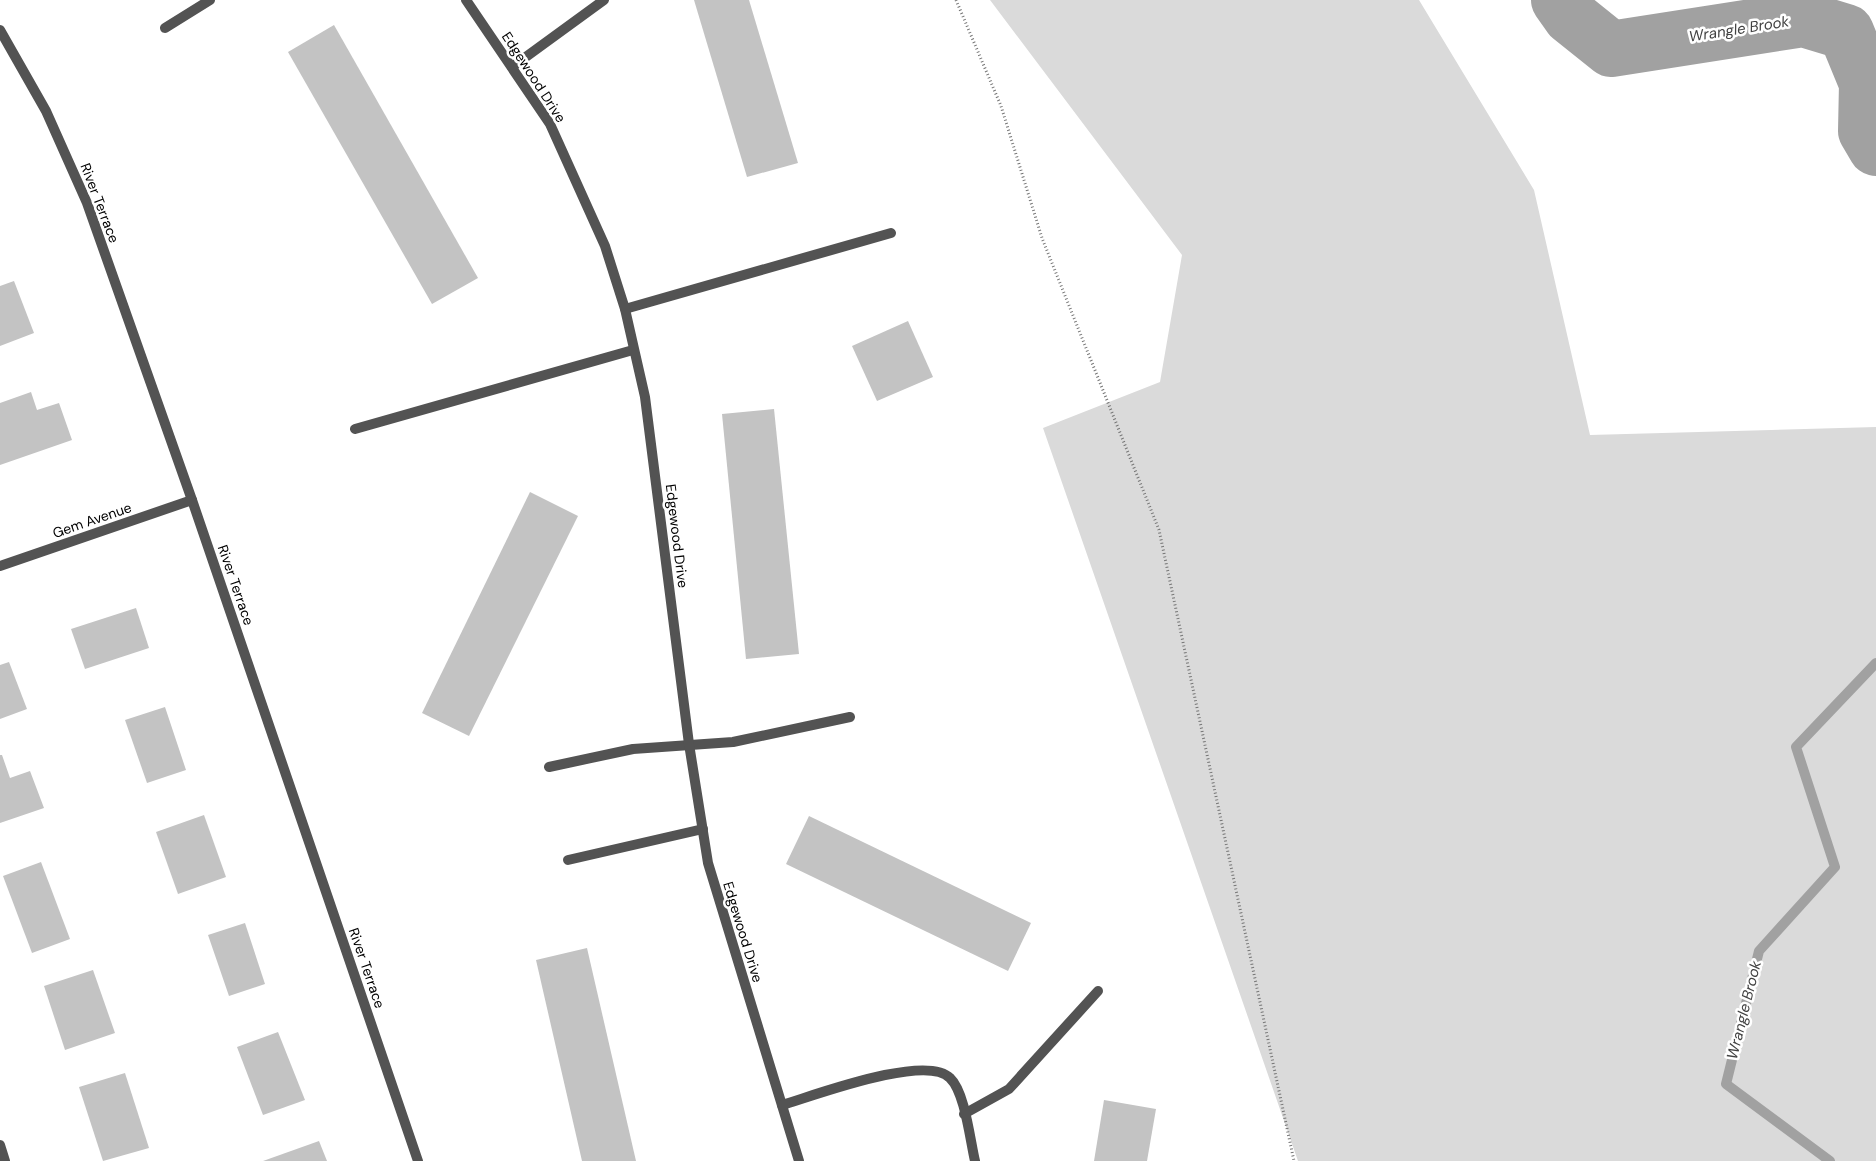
<svg xmlns="http://www.w3.org/2000/svg" width="1876" height="1161" viewBox="0 0 1876 1161" font-family="'DM Sans',sans-serif">
<rect width="100%" height="100%" fill="#fff"/>
<path fill="#dadada" d="M990,0H1419L1534,190L1590,435L1876,427V1161H1298L1043,428L1160,382L1182,255Z"/>
<g fill="none" stroke-linecap="round" stroke-linejoin="round">
<path stroke="#a1a1a1" stroke-width="10" d="M1830,1161L1726,1084L1759,951L1835,867L1796,747L1876,663"/>
<path stroke="#a1a1a1" stroke-width="56" d="M1559,0L1571,17L1611,49L1803,19L1846,32L1867,83L1866,131L1876,148"/>
</g>
<g fill="#c3c3c3">
<path d="M694,0H749L798,163L747,177Z"/>
<path d="M334,25L478,278L432,304L288,52Z"/>
<path d="M14,281L34,333L0,346V286Z"/>
<path d="M908,321L933,377L877,401L852,346Z"/>
<path d="M31,392L37,410L59,403L72,440L0,465V403Z"/>
<path d="M774,409L799,654L746,659L722,414Z"/>
<path d="M530,492L578,516L469,736L422,713Z"/>
<path d="M136,608L149,648L85,669L71,629Z"/>
<path d="M9,662L27,709L0,719V665Z"/>
<path d="M165,707L186,770L147,783L125,720Z"/>
<path d="M0,755H2L10,778L30,771L44,808L0,823Z"/>
<path d="M204,815L226,877L178,894L156,832Z"/>
<path d="M809,816L1031,923L1008,971L786,864Z"/>
<path d="M41,862L70,939L32,953L3,876Z"/>
<path d="M245,923L265,984L229,996L208,935Z"/>
<path d="M587,948L636,1161H582L536,960Z"/>
<path d="M93,970L115,1033L65,1050L44,986Z"/>
<path d="M278,1032L305,1100L263,1115L237,1047Z"/>
<path d="M125,1073L149,1148L103,1161L79,1087Z"/>
<path d="M1104,1100L1156,1109L1147,1161H1094Z"/>
<path d="M319,1141L327,1161H263Z"/>
</g>
<g fill="none" stroke-linecap="round" stroke-linejoin="round">
<path stroke="#757575" stroke-width="3" stroke-dasharray="1 2.5" stroke-linecap="butt" d="M956,0L1001,106L1042,238L1159,530L1294,1161"/>
<g stroke="#535353" stroke-width="10">
<path d="M165,28L210,0"/>
<path d="M512,67L604,0"/>
<path d="M625,309L891,233"/>
<path d="M355,429L633,350"/>
<path d="M549,767L633,749L733,742L850,717"/>
<path d="M568,860L703,829"/>
<path d="M964,1114L1009,1089L1098,991"/>
</g>
<g stroke="#535353" stroke-width="10">
<path d="M466,0L550,124L605,246L625,309L645,397L689,744L708,863L799,1161"/>
<path d="M0,30L46,111L87,203L192,500L418,1161"/>
<path d="M0,566L192,500"/>
<path d="M782,1105C813,1096 926,1053 950,1078C965,1092 970,1140 975,1161"/>
<path d="M0,1145L5,1161"/>
</g>
</g>
<g text-anchor="middle" stroke-width="5" stroke-linejoin="round" paint-order="stroke">
<g font-size="14" fill="#000" stroke="#fff">
<text transform="translate(534 77) rotate(57)" y="5">Edgewood Drive</text>
<text transform="translate(100 203) rotate(69)" y="5">River Terrace</text>
<text transform="translate(92 520) rotate(-19)" y="5">Gem Avenue</text>
<text transform="translate(677 536) rotate(83)" y="5">Edgewood Drive</text>
<text transform="translate(236 585) rotate(71)" y="5">River Terrace</text>
<text transform="translate(743 932) rotate(73)" y="5">Edgewood Drive</text>
<text transform="translate(367 968) rotate(71)" y="5">River Terrace</text>
</g>
<g font-size="15" font-style="italic" fill="#424242" stroke="#fff">
<text transform="translate(1739 29) rotate(-9)" y="5">Wrangle Brook</text>
<text transform="translate(1744 1010) rotate(-76)" y="5">Wrangle Brook</text>
</g>
</g>
</svg>
